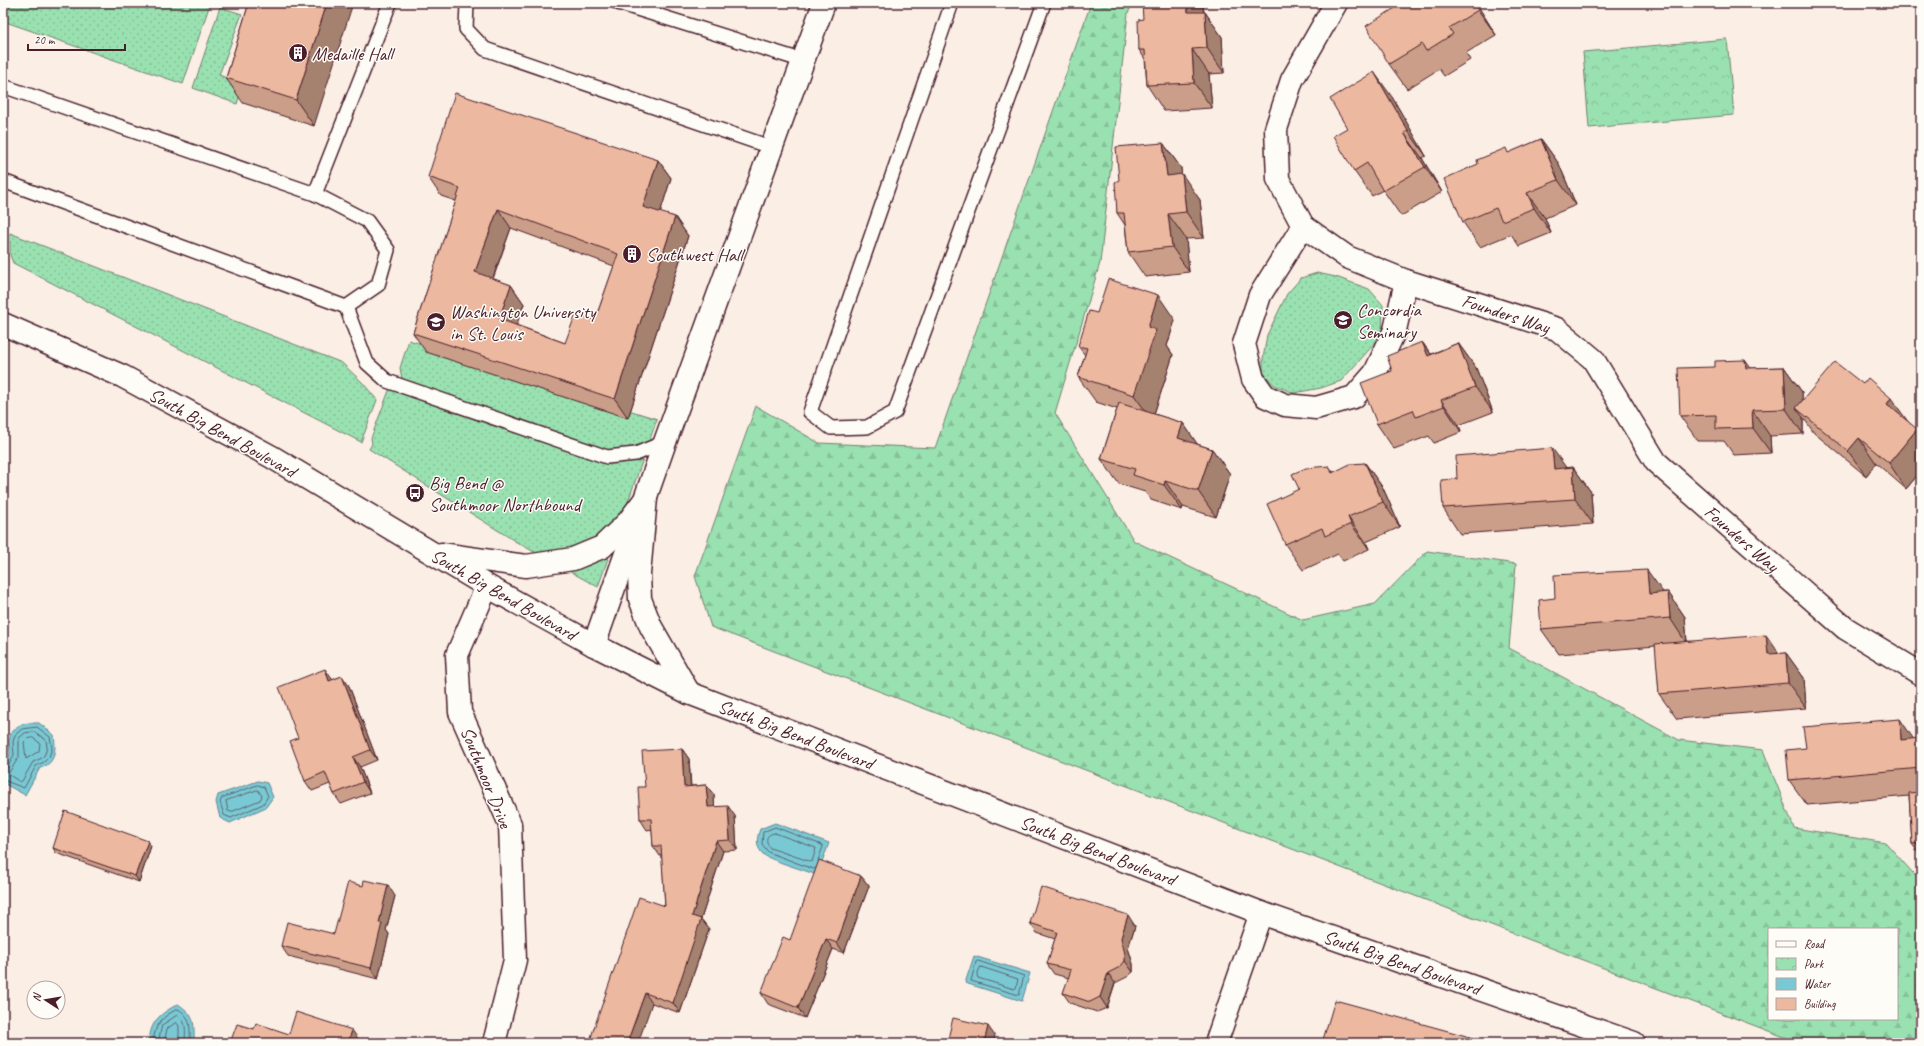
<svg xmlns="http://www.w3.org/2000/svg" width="1924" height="1046" viewBox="0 0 1924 1046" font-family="Caveat,sans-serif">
<defs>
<pattern id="grass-dots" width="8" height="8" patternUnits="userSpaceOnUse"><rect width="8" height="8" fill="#99e1b0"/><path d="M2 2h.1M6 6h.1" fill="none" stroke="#85c198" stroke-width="1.8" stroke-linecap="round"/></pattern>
<pattern id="forest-firs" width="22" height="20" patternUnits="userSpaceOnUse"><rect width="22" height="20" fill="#99e1b0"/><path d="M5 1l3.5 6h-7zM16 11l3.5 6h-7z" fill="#85c198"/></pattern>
<pattern id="park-crowns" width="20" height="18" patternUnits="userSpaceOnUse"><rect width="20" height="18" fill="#99e1b0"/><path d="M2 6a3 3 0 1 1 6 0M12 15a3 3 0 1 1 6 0" fill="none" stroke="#85c198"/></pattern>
</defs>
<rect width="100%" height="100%" fill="#faeee5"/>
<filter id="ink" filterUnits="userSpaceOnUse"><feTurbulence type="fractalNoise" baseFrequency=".025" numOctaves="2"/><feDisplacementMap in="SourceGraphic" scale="8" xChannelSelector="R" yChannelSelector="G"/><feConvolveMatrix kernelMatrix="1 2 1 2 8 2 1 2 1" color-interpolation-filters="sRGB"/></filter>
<g filter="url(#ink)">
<g fill="url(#grass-dots)" stroke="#72806e">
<path d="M3,3H209L210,4L183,84L3,21Z"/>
<path d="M220,7L242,14L219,75L243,84L237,104L193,88Z"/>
<path d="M10,233L342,363L363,383L377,400L361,442L13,263L10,255Z"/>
<path d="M1317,273L1336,277L1369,289L1383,305L1382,331L1378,340L1341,381L1321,388L1294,393L1274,385L1263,372V359L1267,335L1287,294L1301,278Z"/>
<path d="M409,340L657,419L598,587L518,543L369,449L372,444L371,438L390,388L402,379L400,368Z"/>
</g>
<path fill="url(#forest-firs)" stroke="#72806e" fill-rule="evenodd" d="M1091,3H1133L1128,13L1100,263L1055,413L1134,541L1303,620L1375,604L1427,551L1516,564L1509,648L1679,740L1763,750L1794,828L1886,843L1921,882V1043H1800L711,627L695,576L756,406L819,443L935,448ZM1769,929H1897V1019H1769Z"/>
<path fill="url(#park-crowns)" stroke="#72806e" d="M1727,39L1734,115L1589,128L1583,52Z"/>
<g fill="#79c9d4" stroke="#668590">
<path d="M28,723H39L54,735C56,749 56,764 40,768L25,795L3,783V768L10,754L9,741L11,733L20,725Z"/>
<path d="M258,781L267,783L273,797L266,807L230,823L220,818L216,802L218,795Z"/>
<path d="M775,823L829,843L817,875C807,871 770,860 764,855C756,848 756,839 760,829Z"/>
<path d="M974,956L1030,973L1022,1001L965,983Z"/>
<path d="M178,1004C196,1016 194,1023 194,1043H149C150,1021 160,1014 178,1004Z"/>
</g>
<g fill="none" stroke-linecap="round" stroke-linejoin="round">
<g stroke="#5d636f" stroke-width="1">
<path d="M35,732L46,740L47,747L45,754L42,758L33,762L22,781L20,782L8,774L19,757V738L25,733Z"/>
<path d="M33,738L40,743L39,751L26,759L24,742L27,739Z"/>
<path d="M3,768L8,767L14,755L13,742L15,735L22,729L37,727L50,737L52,748L49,757L44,762L36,766L24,788L3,780"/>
<path d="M258,785L264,787L268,796L263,804L231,818L224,815L220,802L222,798Z"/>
<path d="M258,790L262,796L260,800L231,812L228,811L226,801Z"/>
<path d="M775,833L816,848L812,862L770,848C765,841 765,834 775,833Z"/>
<path d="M815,868L813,869L768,852L762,844L763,832L775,827L822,845L823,847L818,860"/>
<path d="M978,961L1024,976L1019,995L971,981L976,962Z"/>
<path d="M981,967L1018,979L1016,988L1014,989L978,978L977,975Z"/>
<path d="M153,1043C154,1026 162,1016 178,1009C192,1017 190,1029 190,1043"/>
<path d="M158,1043L162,1025L177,1015C188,1021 185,1033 185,1043"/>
<path d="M164,1043L167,1029L176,1022L179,1026V1043"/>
</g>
<g stroke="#4a1f2b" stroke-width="16">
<g id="service">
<path d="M467,3L466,29L485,49L773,148"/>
<path d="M618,3L804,61"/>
<path d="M952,3L810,412L831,428L867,427L895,412L1044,3"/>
<path d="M3,86L315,194L367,221L388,250L378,285L346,307L3,181"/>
<path d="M315,194L390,3"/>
<path d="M346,307L367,363L387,381L607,457L636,454L665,442"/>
</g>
</g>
<g stroke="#4a1f2b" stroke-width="25">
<g id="minor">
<path d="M1336,3L1292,80L1276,129L1278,179L1303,226L1347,257L1406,281L1557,329L1593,359L1656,462L1845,628L1921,674"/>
<path d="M1303,226L1260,295L1244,344L1253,379L1265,396L1285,405L1316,408L1354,397L1375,373L1395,330L1406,281"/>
<path d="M487,586L457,655L460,712L510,824L515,960L494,1043"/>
<path d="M594,645L665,442L824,3"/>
<path d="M1216,1043L1261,913"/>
</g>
</g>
<g stroke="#4a1f2b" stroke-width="25">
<g id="secondary">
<path d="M3,324L122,376L272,457L487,586L594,645L689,693L1261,913L1634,1043"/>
<path d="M646,498L639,574L640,599L651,627L689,693"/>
<path d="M441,554L526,566L573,559L602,547L628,522L646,498"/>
</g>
</g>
<use href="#service" stroke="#fdfcf7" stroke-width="13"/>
<use href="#minor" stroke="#fdfcf7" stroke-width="22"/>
<use href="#secondary" stroke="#fdfcf7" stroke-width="22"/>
</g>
<g fill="#cb9e89" stroke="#4a1f2b" fill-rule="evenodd">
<path d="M249,3L314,126L243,103L226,78Z"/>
<path d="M1476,3L1496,35L1466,53L1470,60L1444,76L1439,69L1407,89L1389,64Z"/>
<path d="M1203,4L1204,12H1205L1222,37L1224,73L1209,74L1212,108L1164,111L1147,85L1145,59L1139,50L1143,19Z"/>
<path d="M1392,97L1426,156L1422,158L1442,192L1401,216L1383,190L1372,196L1354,171L1347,128Z"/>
<path d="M1541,139L1559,164L1576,205L1545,218L1551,233L1519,246L1511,234L1480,247L1463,222L1509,153Z"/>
<path d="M1163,143L1181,168V175L1200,200L1204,238L1186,239L1189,272L1145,277L1128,252L1125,225L1117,213L1119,180Z"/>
<path d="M658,160L671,178L660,213L675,217L688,236L628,418L426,352L413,333L456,201L441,196L428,177ZM511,228L614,266L595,320L565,343L516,325L524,304L511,285L493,279Z"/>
<path d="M1097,313L1175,320L1167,346L1173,355L1154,414L1183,423L1197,444L1212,449L1230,474L1216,517L1183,507L1182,510L1151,500L1145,492L1119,484L1101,459L1117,409L1096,402L1078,377L1085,355L1078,346Z"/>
<path d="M1422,342L1431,354L1458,343L1476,368L1493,412L1459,425L1461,432L1434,443L1429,436L1394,449L1377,424L1392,371Z"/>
<path d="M1784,367L1802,392V401L1907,421L1921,434V471L1906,489L1876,463L1866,476L1814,433L1803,417V434L1770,436L1771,453L1734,455L1724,441H1698L1680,416L1751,368Z"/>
<path d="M1365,463L1383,488L1400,527L1366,542L1369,549L1343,561L1338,554L1303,570L1285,544L1299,489L1329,466L1333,472Z"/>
<path d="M1573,467L1591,492L1593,524L1460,534L1443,508L1457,479Z"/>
<path d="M1663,592H1668L1685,617L1687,641L1780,654L1786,653L1804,678L1806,708L1677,719L1659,694L1656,646L1559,654L1541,629Z"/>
<path d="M342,676L349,686L377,760L360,767L370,793L341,804L334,794L330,784L312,791L305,781L298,738L332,680Z"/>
<path d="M1914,739L1921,741V856L1912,844L1909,796L1807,805L1789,780Z"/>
<path d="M682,749L689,759L691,786L706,785L714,795V807L735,816L737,850L723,851L701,919L709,929L680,1013L652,1003L590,1043L665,906L662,856H660L653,846L652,829L647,830L640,819L645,787Z"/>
<path d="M151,846L139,882L56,853L53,848Z"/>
<path d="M861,876L869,886L844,953L833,949L805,1018L768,1004L761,993L790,940Z"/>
<path d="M395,896L386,930L389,934L378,979L288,956L281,946L334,934Z"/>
<path d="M1030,923L1135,926L1128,948L1133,964V972L1127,977L1115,983L1107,1008L1097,1012L1070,1003L1063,993L1069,978L1054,974L1047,964L1055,939L1037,933Z"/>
</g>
<g fill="#a5816f" stroke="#4a1f2b">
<path d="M327,3H353L314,126L296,100Z"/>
<path d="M1187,3H1203V4L1205,37L1188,12Z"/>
<path d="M1474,3H1476L1496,35L1478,10Z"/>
<path d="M1205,12L1222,37L1224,73L1207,48Z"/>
<path d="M1192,49L1209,74L1212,108L1194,83Z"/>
<path d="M1374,72L1392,97L1426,156L1408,131Z"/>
<path d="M1404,133L1422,158L1442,192L1425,167Z"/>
<path d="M1541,139L1559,164L1576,205L1558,180Z"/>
<path d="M1163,143L1181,168L1184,201L1167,176Z"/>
<path d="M658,160L671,178L656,226L643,207Z"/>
<path d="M1182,174L1200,200L1204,238L1186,212Z"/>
<path d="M1527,193L1545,218L1551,233L1534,208Z"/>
<path d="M498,209L511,228L488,291L475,272Z"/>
<path d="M1168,214L1186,239L1189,272L1172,247Z"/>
<path d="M675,217L688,236L628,418L615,399Z"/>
<path d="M511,285L524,304L512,338L499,319Z"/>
<path d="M1158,295L1175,320L1167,346L1173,355L1152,420L1134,395L1148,327Z"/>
<path d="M1422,342L1440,367L1428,356Z"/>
<path d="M1458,343L1476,368L1493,412L1475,387Z"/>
<path d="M1745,360L1763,385L1746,368Z"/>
<path d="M1784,367L1802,392L1803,413L1796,408L1803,417V434L1786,409Z"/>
<path d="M1891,398L1909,423L1887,404Z"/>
<path d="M1441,400L1459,425L1461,432L1444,406Z"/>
<path d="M1752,410L1770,436L1771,453L1753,428Z"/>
<path d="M1183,423L1200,448L1178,438Z"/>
<path d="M1917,429L1921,434V471L1906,489L1889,463Z"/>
<path d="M1859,438L1876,463L1866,476L1848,451Z"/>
<path d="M1552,448L1570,473L1554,469Z"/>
<path d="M1212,449L1230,474L1216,517L1198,491Z"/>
<path d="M1365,463L1383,488L1400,527L1383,502Z"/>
<path d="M1573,467L1591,492L1593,524L1575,499Z"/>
<path d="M1165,481L1183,507L1182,510L1164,485Z"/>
<path d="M1348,517L1366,542L1369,549L1351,524Z"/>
<path d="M1647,570L1665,595L1649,594Z"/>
<path d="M1668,592L1685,617L1687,644L1670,618Z"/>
<path d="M1766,635L1784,660L1768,654Z"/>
<path d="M1786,653L1804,678L1806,708L1788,683Z"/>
<path d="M325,669L332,679L336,691L329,681Z"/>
<path d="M342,676L349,686L377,760L370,750Z"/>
<path d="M1900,719L1917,744L1901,740Z"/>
<path d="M1919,738L1921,741V759Z"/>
<path d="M682,749L689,759L691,797L684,787Z"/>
<path d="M353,757L360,767L370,793L363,782Z"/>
<path d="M706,785L714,795L715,817L708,807Z"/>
<path d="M728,806L735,816L737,850L730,840Z"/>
<path d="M148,841L151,846L139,882L135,876Z"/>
<path d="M716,841L723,851L701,919L709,929L680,1013L673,1003L692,916Z"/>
<path d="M861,876L869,886L844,953L837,943Z"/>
<path d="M388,885L395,896L386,930L389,934L378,979L371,968L379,923Z"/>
<path d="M1128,915L1135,926L1128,948L1133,964V972L1125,961L1121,938Z"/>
<path d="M826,939L833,949L805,1018L798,1008Z"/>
<path d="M1108,973L1115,983L1107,1008L1100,997Z"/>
<path d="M645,993L652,1003L638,1043H627Z"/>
<path d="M988,1026L995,1036L994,1043H984Z"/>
<path d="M352,1030L359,1040L358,1043H348Z"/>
</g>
<g fill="#ecb89f" stroke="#4a1f2b" fill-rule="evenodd">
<path d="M249,3H327L296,100L226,78Z"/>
<path d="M1142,3H1187L1188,12H1205L1207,48L1192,49L1194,83L1147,85L1145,50H1139L1138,20L1143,19Z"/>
<path d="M1393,3H1474L1478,10L1449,28L1453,34L1426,51L1422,44L1389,64L1366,26L1395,8Z"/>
<path d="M1374,72L1408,131L1404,133L1425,167L1383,191L1367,163L1354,171L1333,136L1347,128L1330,99Z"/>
<path d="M455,93L658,160L643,207L675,217L615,399L413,333L460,188L428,177ZM498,209L618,254L595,320L576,313L565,343L499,319L511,285L475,272Z"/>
<path d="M1541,139L1558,180L1527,193L1534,208L1502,221L1496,208L1463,222L1444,179L1478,164L1477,160L1506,148L1508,153Z"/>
<path d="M1163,143L1167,176L1182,174L1186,212L1168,214L1172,247L1128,252L1124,213H1117L1115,182L1119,180L1116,147Z"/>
<path d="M1108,279L1158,295L1148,327L1156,330L1134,395L1078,377L1087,348L1078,346L1089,311L1097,313Z"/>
<path d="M1422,342L1428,356L1458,343L1475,387L1441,400L1444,406L1416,417L1413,410L1377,424L1361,383L1392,371L1387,356Z"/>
<path d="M1745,360L1746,368L1784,367L1786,409L1752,410L1753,428L1716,429V415L1680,416L1678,368L1715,367V361Z"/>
<path d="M1835,362L1863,384L1868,378L1891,398L1887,404L1917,429L1889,463L1859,438L1848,451L1796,408Z"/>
<path d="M1119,403L1183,423L1178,438L1212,449L1198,491L1165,481L1164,485L1133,475L1135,469L1101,459Z"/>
<path d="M1552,448L1554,469L1573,467L1575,499L1443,508L1441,480L1457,479L1456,456Z"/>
<path d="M1365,463L1383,502L1348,517L1351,524L1325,536L1322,528L1285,544L1267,504L1299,489L1292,474L1306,468L1329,466L1332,473L1350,464Z"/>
<path d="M1647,570L1649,594L1668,592L1670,618L1541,629L1539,600L1555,598L1554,575Z"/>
<path d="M1766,635L1768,654L1786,653L1788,683L1659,694L1655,644Z"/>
<path d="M325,669L329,681L342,676L370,750L353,757L363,782L334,794L325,772L305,781L290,741L298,738L279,687Z"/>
<path d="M1900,719L1901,740L1919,738L1921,759V768L1789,780L1786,750L1806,748L1803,727Z"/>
<path d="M682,749L684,787L706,785L708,807L728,806L730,840L716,841L692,916L701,919L673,1003L645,993L627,1043H590L592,1034L639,897L665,906L661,846H653L651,819H640L638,787H645L642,751Z"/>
<path d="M1921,792V843L1912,844L1909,793Z"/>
<path d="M65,811L148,841L135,876L53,848Z"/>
<path d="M819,860L861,876L837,943L826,939L798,1008L761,993L783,937L790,940Z"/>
<path d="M364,880L388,885L379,923H382L371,968L281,946L287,922L334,934L348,882L363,886Z"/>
<path d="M1041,887L1128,915L1121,938L1125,954V961L1120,967L1108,973L1100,997L1090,1002L1063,993L1071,970L1047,964L1057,932L1030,923Z"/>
<path d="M1335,1000L1492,1043H1322Z"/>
<path d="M296,1012L352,1030L348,1043H230L237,1024L254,1029L256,1023L289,1034Z"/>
<path d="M953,1018L988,1026L984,1043H947Z"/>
</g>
</g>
<defs>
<g id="building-disc" transform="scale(1)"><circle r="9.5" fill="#4a1f2b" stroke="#fdfcf7"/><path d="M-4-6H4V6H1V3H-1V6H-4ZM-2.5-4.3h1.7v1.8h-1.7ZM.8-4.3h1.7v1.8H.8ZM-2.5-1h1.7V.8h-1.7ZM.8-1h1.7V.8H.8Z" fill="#fff"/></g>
<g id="university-disc" transform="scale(1)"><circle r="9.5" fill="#4a1f2b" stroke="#fdfcf7"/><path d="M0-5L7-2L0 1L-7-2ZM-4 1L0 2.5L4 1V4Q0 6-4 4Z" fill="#fff"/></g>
<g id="bus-disc" transform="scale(1)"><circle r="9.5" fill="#4a1f2b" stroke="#fdfcf7"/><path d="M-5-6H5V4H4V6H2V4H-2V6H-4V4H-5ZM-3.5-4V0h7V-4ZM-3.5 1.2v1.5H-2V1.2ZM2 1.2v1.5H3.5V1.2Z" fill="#fff"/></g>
</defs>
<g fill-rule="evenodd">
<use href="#building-disc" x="298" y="53"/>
<use href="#building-disc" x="632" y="254"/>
<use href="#university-disc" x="1343" y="320"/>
<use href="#university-disc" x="436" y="322"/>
<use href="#bus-disc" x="415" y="493"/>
</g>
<g text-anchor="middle" stroke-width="3" stroke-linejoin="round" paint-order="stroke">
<g font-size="19" fill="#4a1f2b" stroke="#fdfcf7" text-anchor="start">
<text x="312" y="60">Medaille Hall</text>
<text x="646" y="261">Southwest Hall</text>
<text x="1357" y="316">Concordia<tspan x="1357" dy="22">Seminary</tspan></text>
<text x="450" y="318">Washington University<tspan x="450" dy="22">in St. Louis</tspan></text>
<text x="429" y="489">Big Bend @<tspan x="429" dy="22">Southmoor Northbound</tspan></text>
</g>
<g font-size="19" fill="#4a1f2b" stroke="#fdfcf7">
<text transform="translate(1506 313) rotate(18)" y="7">Founders Way</text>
<text transform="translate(223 432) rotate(29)" y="7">South Big Bend Boulevard</text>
<text transform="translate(1742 538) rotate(41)" y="7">Founders Way</text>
<text transform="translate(504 594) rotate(30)" y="7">South Big Bend Boulevard</text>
<text transform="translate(796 734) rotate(21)" y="7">South Big Bend Boulevard</text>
<text transform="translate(487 777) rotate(68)" y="7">Southmoor Drive</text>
<text transform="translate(1098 850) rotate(21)" y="7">South Big Bend Boulevard</text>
<text transform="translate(1402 962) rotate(19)" y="7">South Big Bend Boulevard</text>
</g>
</g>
<rect width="1924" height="1046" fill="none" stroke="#fdfcf7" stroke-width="16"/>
<rect x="8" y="8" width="1908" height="1030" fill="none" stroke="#4a1f2b" stroke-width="1.5" filter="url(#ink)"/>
<rect x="1768" y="928" width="130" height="92" fill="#fdfcf7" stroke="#b5a4a5"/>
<rect x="1776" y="941" width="20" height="6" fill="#fdfcf7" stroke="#b5a4a5"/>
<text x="1804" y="948" font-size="12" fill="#4a1f2b">Road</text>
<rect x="1776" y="958" width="20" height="12" fill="url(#park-crowns)" stroke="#b5a4a5"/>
<text x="1804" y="968" font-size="12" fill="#4a1f2b">Park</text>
<rect x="1776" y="978" width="20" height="12" fill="#79c9d4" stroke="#b5a4a5"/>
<text x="1804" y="988" font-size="12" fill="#4a1f2b">Water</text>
<rect x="1776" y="998" width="20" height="12" fill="#ecb89f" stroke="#b5a4a5"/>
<text x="1804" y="1008" font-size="12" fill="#4a1f2b">Building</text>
<g transform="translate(46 1000) rotate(282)"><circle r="19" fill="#fdfcf7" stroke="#b5a4a5"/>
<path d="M0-3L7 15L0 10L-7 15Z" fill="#4a1f2b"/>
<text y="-6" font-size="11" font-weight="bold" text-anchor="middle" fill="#4a1f2b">N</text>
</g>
<path d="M28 44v6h97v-6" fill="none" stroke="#4a1f2b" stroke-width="2"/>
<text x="34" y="44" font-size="12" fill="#4a1f2b" stroke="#fdfcf7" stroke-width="3" paint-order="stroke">20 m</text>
</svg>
